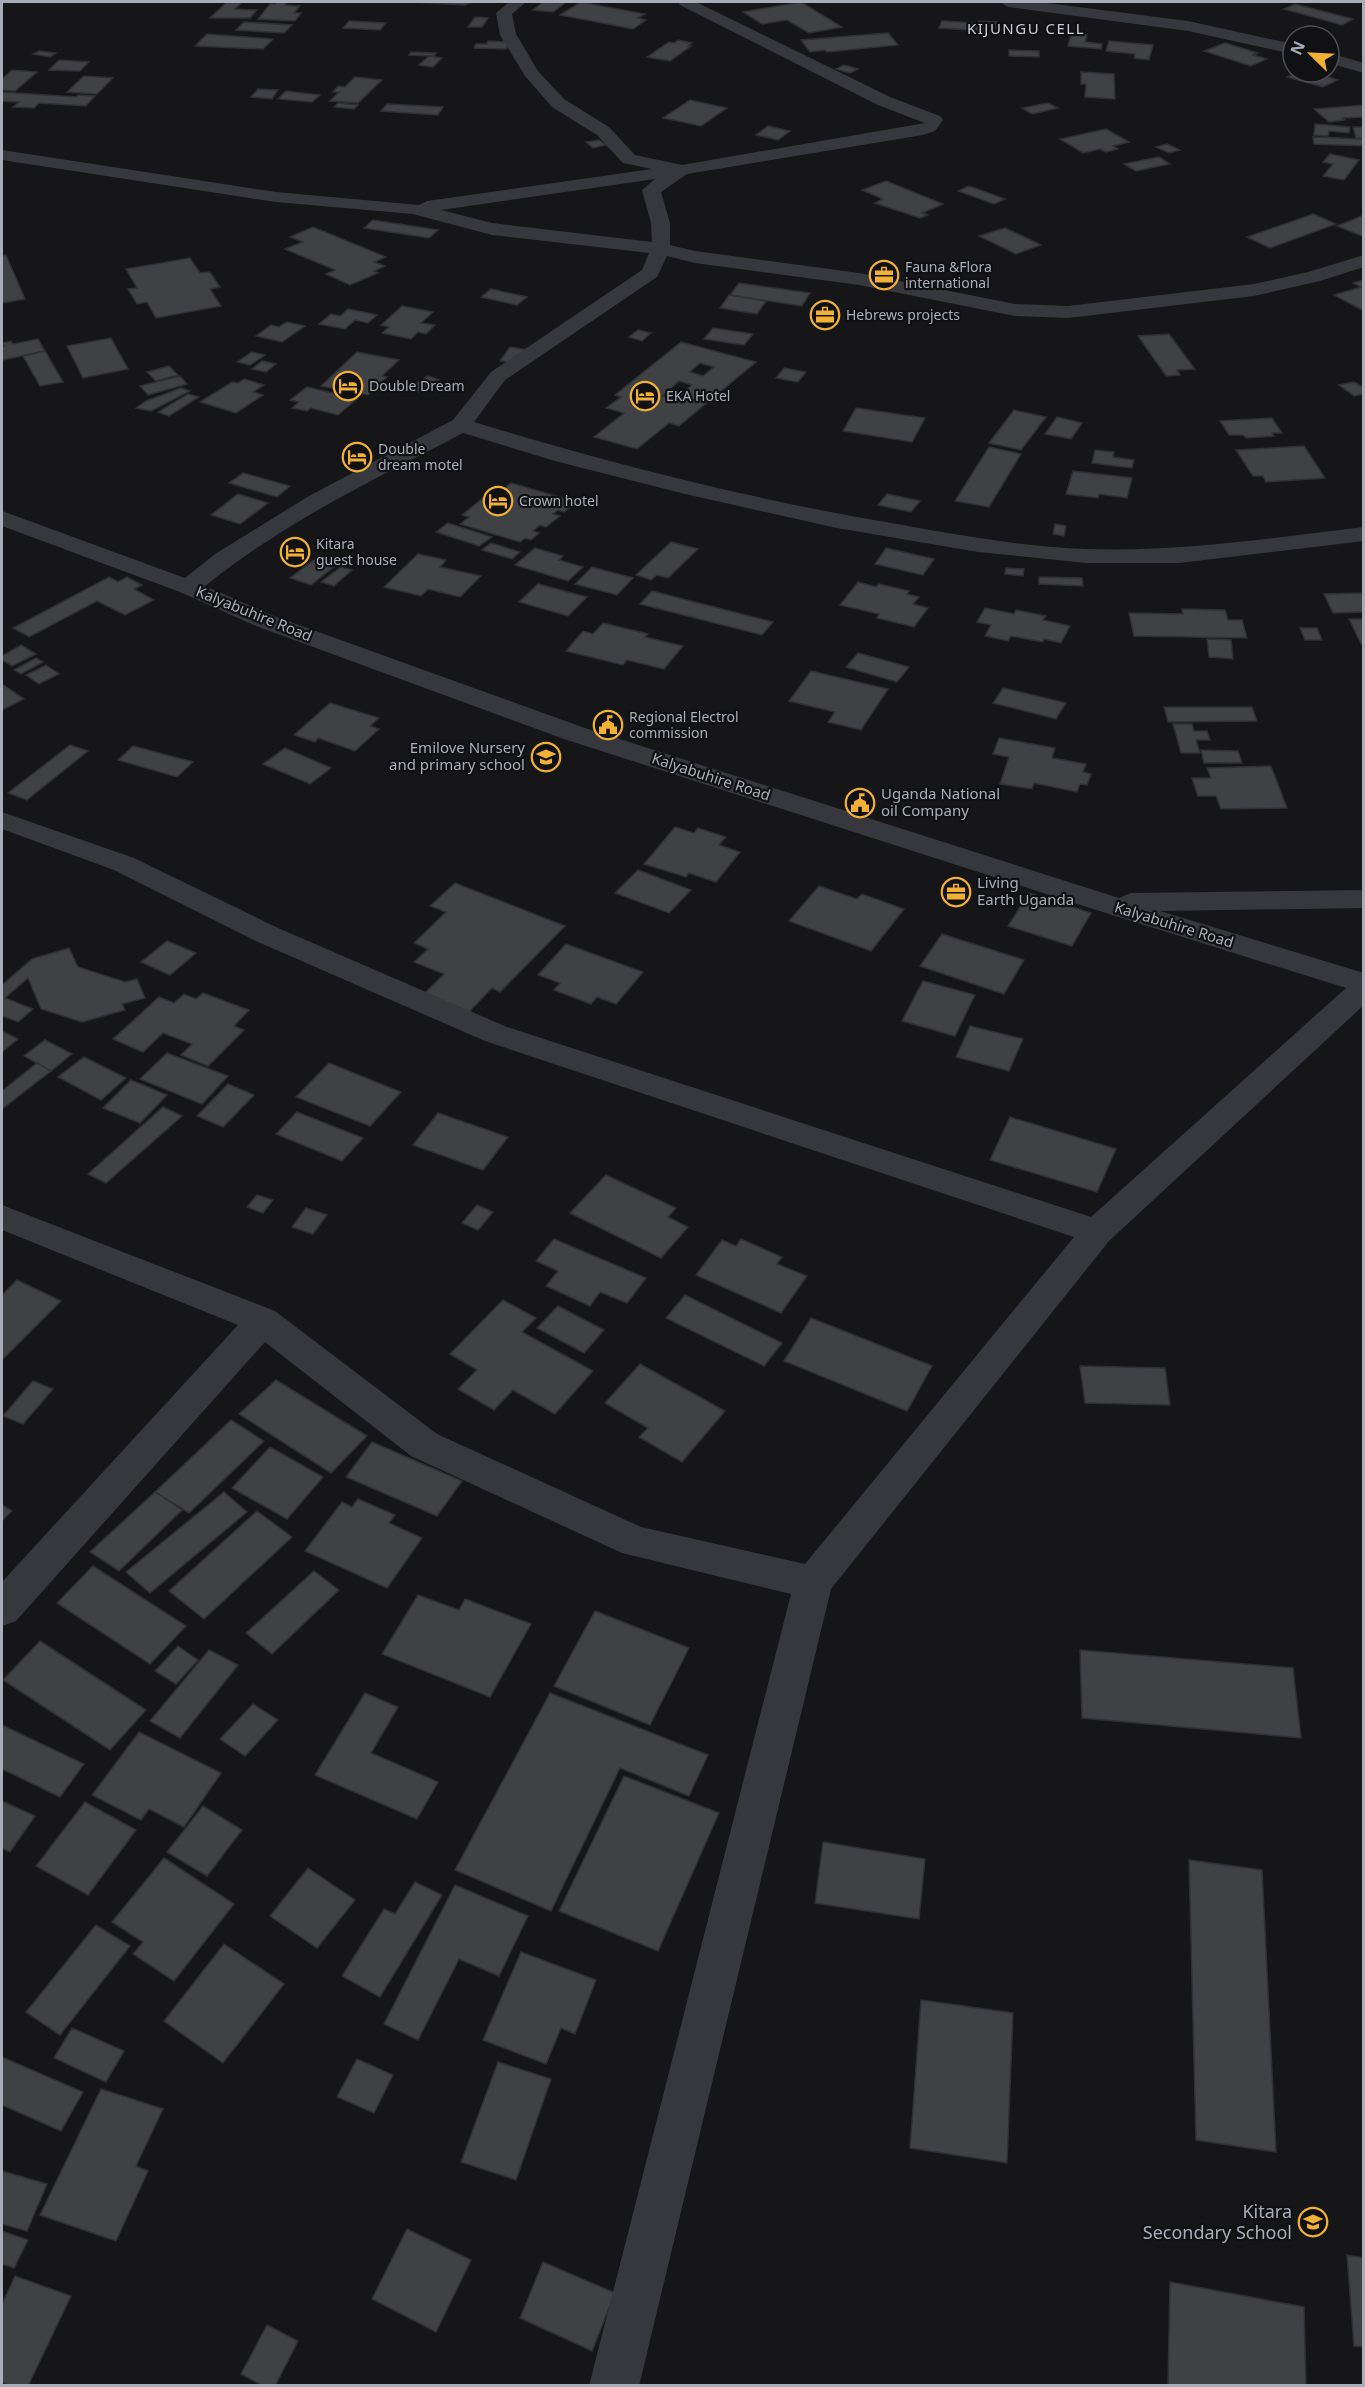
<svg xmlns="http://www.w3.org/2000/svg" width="1365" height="2387" viewBox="0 0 1365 2387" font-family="'Noto Sans',sans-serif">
<rect width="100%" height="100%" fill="#161618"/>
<g fill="#404145" stroke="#303034" stroke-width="1.5" fill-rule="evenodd">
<path d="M227,2H242L235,9L257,10L250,18H210Z"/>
<path d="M277,2H287L285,5L300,6L294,13H301L295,21L258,19L270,4H275Z"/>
<path d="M413,2H473L465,5Z"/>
<path d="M543,2H566L553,12L533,10Z"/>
<path d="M581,2L645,14L638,18L646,20L633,29L560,15Z"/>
<path d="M801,2L842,27L809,33L787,20L762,24L743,12Z"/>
<path d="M1295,4L1353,19L1342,25L1284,9Z"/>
<path d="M475,17L488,18L482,27H468Z"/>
<path d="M349,21L386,23L380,30L343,28Z"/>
<path d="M942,21L978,23L979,21L997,22L995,28H987L986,31L939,28Z"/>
<path d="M244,22L292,25L284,33L236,30Z"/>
<path d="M888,33L898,45L827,52L825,50L810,52L801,40Z"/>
<path d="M207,34L273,39L263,49L195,46Z"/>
<path d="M1071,34L1087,35L1085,42L1102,44L1101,49L1068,46Z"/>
<path d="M678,40L692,43L688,46H691L670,61L647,57L669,42L674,43Z"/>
<path d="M488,41L509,42L506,49L474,48L476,44H487Z"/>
<path d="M1109,41L1153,45L1149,60L1134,58L1135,54L1106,51Z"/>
<path d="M1225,43L1258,53L1253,55L1267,59L1251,66L1204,51Z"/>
<path d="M1009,50L1039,51V57L1009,56Z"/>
<path d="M39,51L56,53L50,57L33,54Z"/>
<path d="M411,52L436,53L434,56L409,55Z"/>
<path d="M429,56L442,58L433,67L419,65Z"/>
<path d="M59,60L89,62L80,71L49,70Z"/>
<path d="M844,65L858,69L850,73L836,69Z"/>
<path d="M12,70L37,72L15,91L2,90V79Z"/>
<path d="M1081,72L1114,74L1115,99L1085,97L1086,84H1081Z"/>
<path d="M1297,72H1311L1338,80L1323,87L1287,77Z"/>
<path d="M84,76L113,78L97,94L67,92Z"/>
<path d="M355,77L382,80L358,103L330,101L339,92H333L338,86L345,87Z"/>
<path d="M258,89L278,90L272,99L251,97Z"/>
<path d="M286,91L320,95L312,102L278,99Z"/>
<path d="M2,92L76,97L78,95L95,96L86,106L39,103L34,108L13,107L19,102L2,101Z"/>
<path d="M690,100L727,108L701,126L663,118Z"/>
<path d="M338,103L358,105L354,109L334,107Z"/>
<path d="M1048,103L1058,108L1032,114L1022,108Z"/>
<path d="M387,104L443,107L438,115L381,111Z"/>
<path d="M1364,105V117L1343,118L1345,120L1329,122L1314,109Z"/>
<path d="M1315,124L1350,127L1349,133L1329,131L1328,136L1314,135Z"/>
<path d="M768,126L790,131L778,140L756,135Z"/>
<path d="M1353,127H1364V139L1356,138Z"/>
<path d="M1106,129L1129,142L1113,146L1118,149L1106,152L1100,149L1083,153L1060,139Z"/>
<path d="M1313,137L1364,139V146L1314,144Z"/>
<path d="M599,140L606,145L593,148L586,142Z"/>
<path d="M1167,144L1180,150L1169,153L1156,147Z"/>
<path d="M1330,154L1359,160L1344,180L1323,176L1333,164L1323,162Z"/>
<path d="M1159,157L1170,164L1136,171L1124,164Z"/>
<path d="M886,181L943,204L922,213L928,215L920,218L875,203L883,199L862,190Z"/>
<path d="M969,186L1005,199L994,204L958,191Z"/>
<path d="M1313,214L1336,224L1270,248L1247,237Z"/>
<path d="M1364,215V235L1362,236L1337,226Z"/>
<path d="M373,220L438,230L429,238L364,228Z"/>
<path d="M313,227L386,257L374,262L385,266L374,271L378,273L350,285L326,274L335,270L285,249L303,242L290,237Z"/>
<path d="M1005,228L1041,245L1016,254L979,236Z"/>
<path d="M6,255L25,299L2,303V256Z"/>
<path d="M190,258L200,273L210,272L220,287L210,289L221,306L156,318L147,302L137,304L128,289L137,288L126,269Z"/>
<path d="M1364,280V311L1334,295L1361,287L1353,283Z"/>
<path d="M739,283L810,293L802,306L730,295Z"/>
<path d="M491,289L527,297L517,305L481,297Z"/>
<path d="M729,295L766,301L757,314L720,308Z"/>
<path d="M402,306L433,312L421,323L435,325L426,334L418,332L411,339L382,333L389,327L381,325Z"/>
<path d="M348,309L377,315L368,323L355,320L345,329L319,324L331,314L340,316Z"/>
<path d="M287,322L305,326L282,342L256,336L271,325L279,327Z"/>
<path d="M713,328L753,334L744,345L704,339Z"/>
<path d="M638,330L651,333L642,341L629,337Z"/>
<path d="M1169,334L1195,369L1177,370L1180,375L1166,376L1138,336Z"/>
<path d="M111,338L128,369L83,378L67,346Z"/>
<path d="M38,339L45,351L2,360V346H4L2,343L11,341L13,344Z"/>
<path d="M681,342L756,362L679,426L669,423L637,449L594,437L624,413L606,408L621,397L615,395ZM700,363L714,367L703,376L690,372ZM679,381L692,385L674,399L662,396Z"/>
<path d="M510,347L528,350L519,363L500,361Z"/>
<path d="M45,351L63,382L40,386L23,356Z"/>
<path d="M252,352L265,355L250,365L237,362Z"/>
<path d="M357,352L399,360L382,376L387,377L368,395L321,386Z"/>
<path d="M262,361L276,364L266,372L252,369Z"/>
<path d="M169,366L178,375L156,381L147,372Z"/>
<path d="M784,368L806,372L798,382L776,378Z"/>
<path d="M180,376L187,384L148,395L140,386Z"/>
<path d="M428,376L439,380L419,392L408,388Z"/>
<path d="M244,379L264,385L253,392L263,395L236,413L200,402L232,382L238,383Z"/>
<path d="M1354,382L1364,388V394L1354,396L1339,385Z"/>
<path d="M307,387L357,399L338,415L311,408L307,411L292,408L299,402L290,400Z"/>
<path d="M181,388L190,391L151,411L136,408L146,401Z"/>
<path d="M188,394L199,397L169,416L158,412Z"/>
<path d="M856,408L925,418L912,442L843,431Z"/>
<path d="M1014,410L1046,417L1021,450L989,443Z"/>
<path d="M1057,417L1082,423L1071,439L1045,434Z"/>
<path d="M1272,418L1282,433H1272L1274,436L1246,438L1243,435H1229L1220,421Z"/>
<path d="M1304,446L1325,478L1266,482L1263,476H1253L1236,450Z"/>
<path d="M989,447L1021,454L989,507L955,501Z"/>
<path d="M1095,450L1114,452L1113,457L1134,460L1132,468L1092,463Z"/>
<path d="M1073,471L1132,478L1127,498L1099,494L1098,498L1066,494Z"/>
<path d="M243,473L290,486L277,497L229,483Z"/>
<path d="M511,483L570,500L566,503L573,505L564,512L558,510L553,514L560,516L546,527L540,525L533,531L539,533L531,540L525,538L520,542L460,524L469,517L462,515L498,486L505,488Z"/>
<path d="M238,494L268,503L240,524L211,515Z"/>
<path d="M887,494L920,501L911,512L878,505Z"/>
<path d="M448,523L492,537L479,546L436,532Z"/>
<path d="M1055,524L1066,526L1064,536L1053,534Z"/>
<path d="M671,542L698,549L668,578L657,575L651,580L636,575Z"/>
<path d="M491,543L520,552L512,559L482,550Z"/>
<path d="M535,548L563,556L559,560L583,567L568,581L515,565Z"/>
<path d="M886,548L934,559L923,575L875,564Z"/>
<path d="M418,554L446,560L440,567L481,576L460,597L428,589L421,596L384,587Z"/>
<path d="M315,559L336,565L311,585L290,578Z"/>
<path d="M341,567L352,570L334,586L321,582Z"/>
<path d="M592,567L633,578L617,595L575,584Z"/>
<path d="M1006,568L1024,569L1023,576L1005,574Z"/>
<path d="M109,577L118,582L127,577L142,585L134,589L154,600L125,615L97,601L29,637L13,628Z"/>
<path d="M1039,577L1082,578L1083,586L1039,584Z"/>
<path d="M858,582L876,587L879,584L909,591L907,594L919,597L913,604L928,608L914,627L877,618L879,614L840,605Z"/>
<path d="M538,584L587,597L568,616L519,602Z"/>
<path d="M652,591L773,622L762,635L640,604Z"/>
<path d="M1364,593V612L1333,613L1324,594Z"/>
<path d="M985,608L1014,614L1016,610L1046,616L1043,620L1070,626L1061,643L1044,639L1043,642L1011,636L1008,641L985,636L991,625L977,622Z"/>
<path d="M1182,609L1225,610L1228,620H1242L1247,638L1134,636L1129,613L1183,614Z"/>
<path d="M1349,619H1364V644H1361Z"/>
<path d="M603,623L648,634L645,637L683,646L664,669L627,660L623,665L566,651L583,631L593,634Z"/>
<path d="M1300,628H1317L1322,640H1305Z"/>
<path d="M1207,639L1231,640L1233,659L1209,657Z"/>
<path d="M21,645L36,654L12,666L2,660V656Z"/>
<path d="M858,653L909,667L897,682L846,667Z"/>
<path d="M36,658L43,662L21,674L14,670Z"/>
<path d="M46,665L59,674L39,684L26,675Z"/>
<path d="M811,671L888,689L861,730L828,722L835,712L789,701Z"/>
<path d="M2,684L24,699L2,710Z"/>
<path d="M1003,688L1066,703L1056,719L993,703Z"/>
<path d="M330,703L379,718L370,726L379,729L355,751L318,738L315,742L294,735Z"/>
<path d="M1164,707H1252L1257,721L1168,722Z"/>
<path d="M1173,724H1192L1194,731H1207L1210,740H1196L1200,753H1181Z"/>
<path d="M999,738L1055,748L1052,758L1086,764L1083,772L1091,774L1087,785L1080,784L1077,792L1034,783L1032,789L1000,784L1009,757L993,754Z"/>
<path d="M70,745L88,751L27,800L8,793Z"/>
<path d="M133,746L193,762L177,777L118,760Z"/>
<path d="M285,748L331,768L310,784L263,764Z"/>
<path d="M1201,750L1238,751L1242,763H1204Z"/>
<path d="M1271,766L1287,808L1221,809L1216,796H1198L1192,778H1211L1207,768Z"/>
<path d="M675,827L694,833L698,828L726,837L719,845L740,852L716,882L689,873L686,877L644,864Z"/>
<path d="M638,870L691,890L669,913L615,893Z"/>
<path d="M455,883L565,926L500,992L492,988L469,1012L424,994L444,974L414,962L428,949L414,943L446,912L430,906Z"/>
<path d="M819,886L857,899L862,894L904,909L871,951L789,921Z"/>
<path d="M1029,893L1091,913L1072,946L1008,926Z"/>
<path d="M942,934L1024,960L1004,994L920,966Z"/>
<path d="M167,941L196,953L170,975L141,962Z"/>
<path d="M566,944L643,972L616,1004L597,997L591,1004L554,990L560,983L538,975Z"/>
<path d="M69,948L78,967L125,982L137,979L145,998L122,1004L125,1010L82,1022L41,1009L28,978L5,998L33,1009L18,1022L2,1016V985L32,959Z"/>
<path d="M923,981L975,995L955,1036L902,1021Z"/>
<path d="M203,993L249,1010L234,1026L244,1030L208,1066L181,1055L192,1044L163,1033L143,1052L113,1039L159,997L174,1003L184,994L196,999Z"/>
<path d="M970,1026L1023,1039L1009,1071L956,1057Z"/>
<path d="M2,1031L18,1039L2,1052Z"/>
<path d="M45,1040L72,1054L51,1071L24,1056Z"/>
<path d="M167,1053L228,1076L202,1104L140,1079Z"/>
<path d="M84,1057L126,1078L101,1100L58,1077Z"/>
<path d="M37,1063L51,1071L2,1109V1091Z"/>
<path d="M329,1063L401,1092L370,1126L296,1097Z"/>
<path d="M131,1080L167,1095L140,1123L103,1108Z"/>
<path d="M228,1084L254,1095L223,1127L197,1116Z"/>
<path d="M163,1107L182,1116L106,1183L88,1174Z"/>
<path d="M297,1112L363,1138L342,1161L276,1134Z"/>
<path d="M438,1113L508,1137L483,1170L413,1145Z"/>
<path d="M1010,1117L1116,1149L1097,1192L990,1160Z"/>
<path d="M606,1175L676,1208L668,1217L688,1227L661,1258L570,1213Z"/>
<path d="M257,1195L273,1200L263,1213L247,1207Z"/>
<path d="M477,1205L493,1212L478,1230L462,1223Z"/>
<path d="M306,1208L327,1215L313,1234L292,1227Z"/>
<path d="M554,1239L646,1278L627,1303L600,1292L590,1306L546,1286L558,1271L536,1261Z"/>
<path d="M741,1239L782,1257L777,1264L807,1276L781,1313L696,1275L722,1240L736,1246Z"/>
<path d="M17,1280L61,1301L2,1360V1295Z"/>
<path d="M685,1295L782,1343L764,1366L666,1318Z"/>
<path d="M503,1300L536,1318L522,1332L593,1371L555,1414L513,1390L494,1410L458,1389L477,1370L450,1354Z"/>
<path d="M558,1306L604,1330L584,1353L537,1328Z"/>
<path d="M811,1318L932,1366L907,1411L784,1361Z"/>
<path d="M640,1364L725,1411L682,1462L639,1437L648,1428L605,1403Z"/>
<path d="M1080,1366L1165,1368L1170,1405L1085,1403Z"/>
<path d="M276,1380L367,1436L331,1473L239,1414Z"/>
<path d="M33,1381L53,1389L23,1424L3,1416Z"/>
<path d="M231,1420L264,1441L189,1513L155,1492Z"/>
<path d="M372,1442L462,1481L437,1516L346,1477Z"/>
<path d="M270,1447L323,1477L287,1519L232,1488Z"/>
<path d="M155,1492L182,1510L119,1571L90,1552Z"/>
<path d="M224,1492L247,1512L150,1593L126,1572Z"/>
<path d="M358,1499L395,1515L389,1523L422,1538L387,1588L305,1551L342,1502L352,1507Z"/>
<path d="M2,1505L12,1511L2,1521Z"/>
<path d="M257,1511L292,1537L204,1619L169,1591Z"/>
<path d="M93,1566L186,1626L150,1664L57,1603Z"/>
<path d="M314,1571L339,1590L272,1654L246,1633Z"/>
<path d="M418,1595L459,1610L465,1599L531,1624L490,1697L382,1654Z"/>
<path d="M595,1611L689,1648L650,1725L554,1686Z"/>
<path d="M40,1641L146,1710L110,1750L3,1680Z"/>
<path d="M178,1646L198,1660L176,1684L155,1671Z"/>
<path d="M209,1650L238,1665L180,1738L150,1721Z"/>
<path d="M1080,1650L1293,1668L1301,1738L1082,1718Z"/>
<path d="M365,1693L398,1707L371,1753L438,1782L417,1819L315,1775Z"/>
<path d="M550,1693L708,1755L689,1796L620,1768L551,1911L455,1870Z"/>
<path d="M253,1704L278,1720L245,1756L220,1739Z"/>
<path d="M2,1725L84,1764L60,1797L2,1769Z"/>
<path d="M139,1732L221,1773L184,1827L149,1809L141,1820L92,1795Z"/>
<path d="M624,1776L719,1813L658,1951L559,1911Z"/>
<path d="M2,1801L35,1816L10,1852L2,1848Z"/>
<path d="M85,1802L136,1830L88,1895L36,1866Z"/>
<path d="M203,1806L242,1830L207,1876L167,1852Z"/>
<path d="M823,1842L925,1859L919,1919L815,1903Z"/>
<path d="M164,1858L234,1904L174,1981L133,1954L143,1942L112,1922Z"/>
<path d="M1189,1860L1262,1870L1276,2152L1196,2140Z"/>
<path d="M308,1868L355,1900L317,1948L270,1916Z"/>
<path d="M415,1882L442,1895L380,1997L342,1976L384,1909L395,1914Z"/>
<path d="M455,1885L528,1916L499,1976L459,1959L418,2040L384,2024Z"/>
<path d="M96,1925L130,1946L60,2035L26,2012Z"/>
<path d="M224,1944L284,1984L223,2063L164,2021Z"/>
<path d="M521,1952L596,1980L575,2034L561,2028L546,2064L483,2040Z"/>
<path d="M921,2000L1013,2013L1007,2163L910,2148Z"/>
<path d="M72,2028L124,2051L106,2082L54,2058Z"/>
<path d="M2,2057L83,2092L61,2131L2,2105Z"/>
<path d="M357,2059L393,2075L374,2113L337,2097Z"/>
<path d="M498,2062L551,2079L516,2180L461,2162Z"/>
<path d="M101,2089L163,2109L136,2166L148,2171L116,2241L40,2215Z"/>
<path d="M2,2171L47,2184L27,2231L2,2224Z"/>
<path d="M407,2229L471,2260L436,2332L372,2299Z"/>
<path d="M2,2231L28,2240L14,2268L2,2264Z"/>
<path d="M1347,2255L1364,2258V2347L1354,2346Z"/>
<path d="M543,2262L615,2293L592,2351L520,2318Z"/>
<path d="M15,2276L71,2296L28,2386H10L2,2382V2304Z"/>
<path d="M1170,2282L1304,2307L1306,2386H1168Z"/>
<path d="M267,2325L298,2341L275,2386H263L241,2374Z"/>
</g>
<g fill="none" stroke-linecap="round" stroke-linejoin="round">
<g fill="#37383d" fill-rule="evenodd">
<path d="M509,2H526L512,14L516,34L538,71L564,99L609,127L635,155L682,165L925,123L878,105L680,5L678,2H696L890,97L940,116L943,120L935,131L923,135L687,174L661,192L670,223V245L695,251L859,273L1015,304L1068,306L1254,284L1308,272L1364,255V267L1320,281L1254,296L1068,318L1015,316L859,285L695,263L667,256L657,277L505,380L474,422C615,465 758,501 903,525C963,536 1026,547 1087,549C1180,552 1272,538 1364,527V541L1179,563H1086L978,552L837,528L685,494L555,461L463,433C375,479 283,523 205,586L274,616L582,727L1119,898L1131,893L1364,890V908L1160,911L1364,973V1005L1109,1241L831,1589L639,2386H589L791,1594L622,1553L411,1456L265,1342L16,1621L2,1626V1582L238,1325L2,1230V1205L275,1311L437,1434L641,1527L805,1564L1074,1237L485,1041L258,942L114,870L2,829V812L134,858L278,928L507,1027L1091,1217L1346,988L1090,908L564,739L256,626L180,592L2,526V511L185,578L215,554L309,496L453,420L491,372L642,270L649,253L492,235L413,214L276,202L2,160V150L276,192L419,205L427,201L652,169L623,163L597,135L552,107L525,76L500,35L496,13ZM655,179L642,190L651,223L652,242L492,223L441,210Z"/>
<path d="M1000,2H1039L1188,21L1293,44V54L1188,31L1008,7Z"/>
<path d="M1329,53L1364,63V73L1329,63Z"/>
</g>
</g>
<defs>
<g id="office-ring" transform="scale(1.5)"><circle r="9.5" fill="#111113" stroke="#f2b134" stroke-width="1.5"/><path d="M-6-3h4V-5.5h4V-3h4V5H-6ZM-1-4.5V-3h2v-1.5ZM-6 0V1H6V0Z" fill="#f2b134"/></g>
<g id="hotel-ring" transform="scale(1.5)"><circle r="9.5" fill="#111113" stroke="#f2b134" stroke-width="1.5"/><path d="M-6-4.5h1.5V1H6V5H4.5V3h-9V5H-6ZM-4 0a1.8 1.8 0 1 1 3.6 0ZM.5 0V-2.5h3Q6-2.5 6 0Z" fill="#f2b134"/></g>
<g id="civic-ring" transform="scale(1.5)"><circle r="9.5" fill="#111113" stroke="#f2b134" stroke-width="1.5"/><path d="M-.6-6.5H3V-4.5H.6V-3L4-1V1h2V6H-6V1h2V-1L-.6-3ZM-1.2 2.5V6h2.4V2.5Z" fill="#f2b134"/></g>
<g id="school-ring" transform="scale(1.5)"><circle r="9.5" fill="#111113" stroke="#f2b134" stroke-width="1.5"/><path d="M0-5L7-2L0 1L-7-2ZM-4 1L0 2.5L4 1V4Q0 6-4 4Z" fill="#f2b134"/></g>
</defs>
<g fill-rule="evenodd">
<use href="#office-ring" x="884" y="275"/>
<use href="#office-ring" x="825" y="315"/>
<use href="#hotel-ring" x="348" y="386"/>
<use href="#hotel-ring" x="645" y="396"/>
<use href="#hotel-ring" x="357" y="457"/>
<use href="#hotel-ring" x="498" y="501"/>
<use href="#hotel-ring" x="295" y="552"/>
<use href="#civic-ring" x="608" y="725"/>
<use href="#school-ring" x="546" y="757"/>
<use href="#civic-ring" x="860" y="803"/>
<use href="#office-ring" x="956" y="892"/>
<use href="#school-ring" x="1313" y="2222"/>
</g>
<g text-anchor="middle" stroke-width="4.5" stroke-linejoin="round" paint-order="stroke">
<g font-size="14" fill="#a8adb8" stroke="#111113" text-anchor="start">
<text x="905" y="272">Fauna &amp;Flora<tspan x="905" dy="16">international</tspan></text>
<text x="846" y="320">Hebrews projects</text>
<text x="369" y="391">Double Dream</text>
<text x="666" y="401">EKA Hotel</text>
<text x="378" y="454">Double<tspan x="378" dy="16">dream motel</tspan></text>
<text x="519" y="506">Crown hotel</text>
<text x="316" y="549">Kitara<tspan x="316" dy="16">guest house</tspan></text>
<text x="629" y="722">Regional Electrol<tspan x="629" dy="16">commission</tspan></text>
</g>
<g font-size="15" letter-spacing="1.5" fill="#c9ccd4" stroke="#111113">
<text x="1026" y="34">KIJUNGU CELL</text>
</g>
<g font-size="15" fill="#a8adb8" stroke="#111113">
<text transform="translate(254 614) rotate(22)" y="5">Kalyabuhire Road</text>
<text transform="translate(711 777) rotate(18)" y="5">Kalyabuhire Road</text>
<text transform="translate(1174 925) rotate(17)" y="5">Kalyabuhire Road</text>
</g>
<g font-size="15" fill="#a8adb8" stroke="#111113" text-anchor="start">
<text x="525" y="753" text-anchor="end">Emilove Nursery<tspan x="525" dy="17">and primary school</tspan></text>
<text x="881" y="799">Uganda National<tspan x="881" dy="17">oil Company</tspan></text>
<text x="977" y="888">Living<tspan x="977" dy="17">Earth Uganda</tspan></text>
</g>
<g font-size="18" fill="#a8adb8" stroke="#111113" text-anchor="end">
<text x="1292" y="2218">Kitara<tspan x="1292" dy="21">Secondary School</tspan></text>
</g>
</g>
<rect width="1365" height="2387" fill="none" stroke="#a8adb8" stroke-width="6"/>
<g transform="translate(1311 54) rotate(294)"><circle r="28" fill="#111113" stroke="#4d4f55" stroke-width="1.5"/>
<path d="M0-4.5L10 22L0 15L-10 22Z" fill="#f2b134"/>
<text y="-9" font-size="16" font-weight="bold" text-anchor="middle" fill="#a8adb8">N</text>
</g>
</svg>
